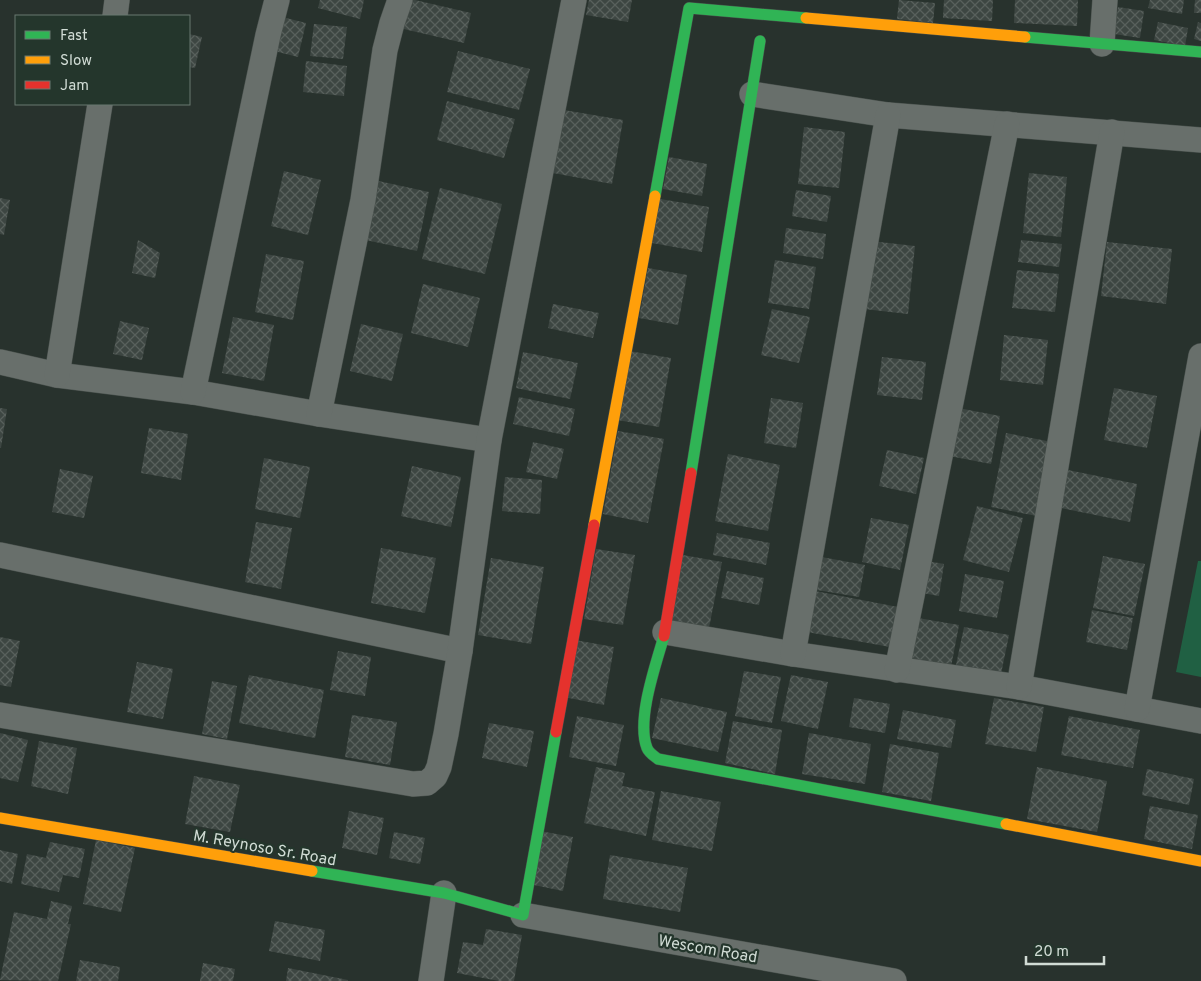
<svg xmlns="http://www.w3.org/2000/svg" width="1201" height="981" viewBox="0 0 1201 981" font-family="Overpass,sans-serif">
<defs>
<pattern id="building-cross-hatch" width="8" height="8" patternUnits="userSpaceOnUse" patternTransform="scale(1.25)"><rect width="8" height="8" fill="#3d4642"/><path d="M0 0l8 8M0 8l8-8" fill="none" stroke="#58605c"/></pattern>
</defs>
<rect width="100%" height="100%" fill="#28322d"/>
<path fill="#206043" d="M1198,561H1201V677L1176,672Z"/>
<g fill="url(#building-cross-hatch)">
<path d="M320,0H364L360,19L318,8Z"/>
<path d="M402,0H415L471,13L464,43L395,27Z"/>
<path d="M589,0H632L628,22L586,15Z"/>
<path d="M899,0L935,3L933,23L897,19Z"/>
<path d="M944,0H993L992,21L943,18Z"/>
<path d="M1015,0H1078L1077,26L1014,23Z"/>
<path d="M1150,0H1184L1182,14L1148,8Z"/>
<path d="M1195,0H1201V13H1194Z"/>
<path d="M1118,7L1144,11L1140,38L1114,34Z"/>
<path d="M282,17L306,23L298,57L274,51Z"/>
<path d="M1158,22L1188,28L1185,46L1154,40Z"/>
<path d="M1198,22L1201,23V41L1194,39Z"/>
<path d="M314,24L347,27L343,59L310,56Z"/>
<path d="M189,34L202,37L195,68L189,67Z"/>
<path d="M458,51L530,69L519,110L447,92Z"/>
<path d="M306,61L347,66L344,96L303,92Z"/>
<path d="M447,101L515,119L504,158L437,140Z"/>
<path d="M564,110L623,120L612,184L553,173Z"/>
<path d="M804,127L845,132L839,188L798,184Z"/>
<path d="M669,157L707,164L702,196L663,189Z"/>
<path d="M284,171L321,180L308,235L271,226Z"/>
<path d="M1029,173L1067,177L1061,237L1023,233Z"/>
<path d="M374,180L429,192L417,251L361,239Z"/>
<path d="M440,188L502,204L485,274L422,259Z"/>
<path d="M796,190L831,196L827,222L792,216Z"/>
<path d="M0,198L10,200L4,235L0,234Z"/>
<path d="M660,199L709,207L702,252L652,243Z"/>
<path d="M786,228L826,234L823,259L783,253Z"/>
<path d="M138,240L160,253L155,278L132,273Z"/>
<path d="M1021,240L1062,244L1059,267L1018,262Z"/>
<path d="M871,241L915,246L908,314L864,309Z"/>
<path d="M1107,242L1172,249L1166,304L1101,296Z"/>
<path d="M266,254L304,261L293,320L255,312Z"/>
<path d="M775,260L816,267L809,309L768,303Z"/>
<path d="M648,268L687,275L678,325L639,318Z"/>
<path d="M1017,270L1059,274L1055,312L1012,308Z"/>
<path d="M423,284L480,298L468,347L411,333Z"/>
<path d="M553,304L599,313L593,338L548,328Z"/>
<path d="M772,309L810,317L799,363L761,355Z"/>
<path d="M233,317L274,325L264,381L222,373Z"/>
<path d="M120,321L149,328L142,360L113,354Z"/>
<path d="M361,324L403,334L392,381L350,371Z"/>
<path d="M1004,335L1048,340L1043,385L1000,380Z"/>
<path d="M629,351L671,358L659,427L617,420Z"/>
<path d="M523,352L578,363L570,399L516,388Z"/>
<path d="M882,357L926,362L922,400L877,395Z"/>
<path d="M1114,388L1157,396L1147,448L1104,440Z"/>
<path d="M519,397L575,409L569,436L513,424Z"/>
<path d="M771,398L803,403L796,448L764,443Z"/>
<path d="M953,407L1000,416L991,464L944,455Z"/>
<path d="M0,408L7,409L1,448H0Z"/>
<path d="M149,428L188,434L181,480L141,473Z"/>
<path d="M618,431L664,439L648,523L603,514Z"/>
<path d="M1006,433L1052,442L1037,516L991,507Z"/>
<path d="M533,442L564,449L557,479L526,472Z"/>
<path d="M887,450L924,458L916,494L879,486Z"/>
<path d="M728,454L780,465L768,531L715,521Z"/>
<path d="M264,458L310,467L300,518L255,509Z"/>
<path d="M412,466L461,477L451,527L401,516Z"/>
<path d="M1058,468L1137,484L1130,522L1051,506Z"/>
<path d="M60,469L93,476L84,518L52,512Z"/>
<path d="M505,477L542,480L540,514L502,511Z"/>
<path d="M977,506L1023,518L1009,572L963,560Z"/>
<path d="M871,518L909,525L900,570L862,562Z"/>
<path d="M256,522L292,528L281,589L245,582Z"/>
<path d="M717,533L770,543L766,565L713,555Z"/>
<path d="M381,548L436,558L425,613L371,603Z"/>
<path d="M596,549L635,555L623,625L584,619Z"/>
<path d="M683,555L722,562L708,633L669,626Z"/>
<path d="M816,556L865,565L859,597L811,589Z"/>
<path d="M1103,556L1145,564L1134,616L1093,608Z"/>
<path d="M491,558L544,567L531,644L478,635Z"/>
<path d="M922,560L944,564L939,596L916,592Z"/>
<path d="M727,571L764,578L759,605L721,598Z"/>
<path d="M965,574L1004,581L997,618L959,611Z"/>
<path d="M815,591L898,607L890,647L807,632Z"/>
<path d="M1092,610L1133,618L1127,650L1086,642Z"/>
<path d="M912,617L959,625L951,667L904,659Z"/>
<path d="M964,627L1009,635L1001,674L956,665Z"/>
<path d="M0,637L20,641L11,687L0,685Z"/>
<path d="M575,640L614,647L604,705L564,697Z"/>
<path d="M338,651L371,657L365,696L330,690Z"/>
<path d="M137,662L173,669L163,719L127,712Z"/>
<path d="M744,671L781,677L772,723L735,716Z"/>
<path d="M249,675L324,690L315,738L239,723Z"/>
<path d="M791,675L828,682L818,729L781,721Z"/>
<path d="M212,681L237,686L227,739L202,734Z"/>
<path d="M661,698L727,712L718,752L652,738Z"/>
<path d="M854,698L890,704L885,733L849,727Z"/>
<path d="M994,698L1044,707L1036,752L985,744Z"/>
<path d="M903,710L956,720L951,748L897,739Z"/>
<path d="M352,715L397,722L390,765L345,757Z"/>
<path d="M577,716L624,725L616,766L569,757Z"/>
<path d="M1069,716L1140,730L1133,768L1061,755Z"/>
<path d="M733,721L782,730L775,774L725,763Z"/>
<path d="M489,723L534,731L527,767L482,758Z"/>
<path d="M0,733L28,740L18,782L0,778Z"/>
<path d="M809,733L871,744L865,784L802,774Z"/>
<path d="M39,741L77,748L68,794L31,786Z"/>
<path d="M890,744L939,753L931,801L882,792Z"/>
<path d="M596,767L625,773L622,786L655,792L646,836L584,823Z"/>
<path d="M1037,767L1107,781L1097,832L1027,819Z"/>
<path d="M1147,769L1194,779L1189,805L1142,795Z"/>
<path d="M194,776L240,785L230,832L185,824Z"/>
<path d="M661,791L721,802L712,851L652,840Z"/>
<path d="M1150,806L1198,815L1192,849L1144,839Z"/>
<path d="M349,811L384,818L377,855L342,848Z"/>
<path d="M540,831L573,837L563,891L529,884Z"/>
<path d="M394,832L425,838L420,864L389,858Z"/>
<path d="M96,840L135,848L121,912L83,904Z"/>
<path d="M50,842L85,849L79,878L63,875L59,892L21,884L27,854L46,858Z"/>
<path d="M0,850L18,854L12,884L0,881Z"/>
<path d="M610,855L688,868L680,912L603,899Z"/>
<path d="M51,901L72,906L68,924H71L58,981L0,980L14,912L47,919Z"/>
<path d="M275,921L325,930L320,961L269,951Z"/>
<path d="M486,929L522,935L514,981H499L457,973L463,942L483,945Z"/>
<path d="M80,960L120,967L118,981H76Z"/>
<path d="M203,963L235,969L233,981H200Z"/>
<path d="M288,968L348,980V981H286Z"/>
</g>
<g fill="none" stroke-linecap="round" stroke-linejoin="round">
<g stroke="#474f4b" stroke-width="26">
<g id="street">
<path d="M115,16L117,0"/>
<path d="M1102,44L1105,0"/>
<path d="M752,94L888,115L1201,140"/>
<path d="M0,362L57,375L193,392L319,414L489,440"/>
<path d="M57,375L100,104"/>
<path d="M193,392L268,35L277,0"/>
<path d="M319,414L363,200L385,50L392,23L400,0"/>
<path d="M0,555L460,651"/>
<path d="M665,632L793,654L1019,687L1201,721"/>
<path d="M793,654L888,115"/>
<path d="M897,670L1007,124"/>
<path d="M1019,687L1112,132"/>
<path d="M1137,709L1201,356"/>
<path d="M0,715L413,784L427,783L435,776L439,767L446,734L460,651L489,440L574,0"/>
<path d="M523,915L894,981"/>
<path d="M431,981L444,893"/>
</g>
</g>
<g stroke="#474f4b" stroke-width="12">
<g id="fast">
<path d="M1025,37L1201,52"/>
<path d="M655,196L689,8L806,18"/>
<path d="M691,473L760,41"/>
<path d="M664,636C656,664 636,720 647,748C649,753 654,756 658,759L1006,824"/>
<path d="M312,871L444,893L523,915L556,732"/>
</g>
</g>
<g stroke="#474f4b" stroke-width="12">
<g id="slow">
<path d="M806,18L1025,37"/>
<path d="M594,525L655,196"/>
<path d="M0,818L312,871"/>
<path d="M1006,824L1201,861"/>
</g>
</g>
<g stroke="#474f4b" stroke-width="12">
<g id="jam">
<path d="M664,636L691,473"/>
<path d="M556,732L594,525"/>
</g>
</g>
<use href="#street" stroke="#686f6b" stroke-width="25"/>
<use href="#fast" stroke="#30b455" stroke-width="11"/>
<use href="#slow" stroke="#ff9f0a" stroke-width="11"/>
<use href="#jam" stroke="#e5322d" stroke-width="11"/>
</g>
<g text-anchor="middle" stroke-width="4.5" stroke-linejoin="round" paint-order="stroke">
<g font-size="16" fill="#d1dcd5" stroke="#24362c">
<text transform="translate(265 847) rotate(10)" y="6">M. Reynoso Sr. Road</text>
<text transform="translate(708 948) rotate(10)" y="6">Wescom Road</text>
</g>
</g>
<rect x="15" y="15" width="175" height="90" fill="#24362c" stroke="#697870"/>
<rect x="25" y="31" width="25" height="8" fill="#30b455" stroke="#697870"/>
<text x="60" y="40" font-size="15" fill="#d1dcd5">Fast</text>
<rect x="25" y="56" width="25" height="8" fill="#ff9f0a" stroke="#697870"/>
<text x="60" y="65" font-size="15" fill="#d1dcd5">Slow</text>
<rect x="25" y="81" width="25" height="8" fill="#e5322d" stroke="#697870"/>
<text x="60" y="90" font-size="15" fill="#d1dcd5">Jam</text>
<path d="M1026 956v8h78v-8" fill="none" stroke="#d1dcd5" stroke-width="2.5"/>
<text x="1034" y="956" font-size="15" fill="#d1dcd5" stroke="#24362c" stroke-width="4" paint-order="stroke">20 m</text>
</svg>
